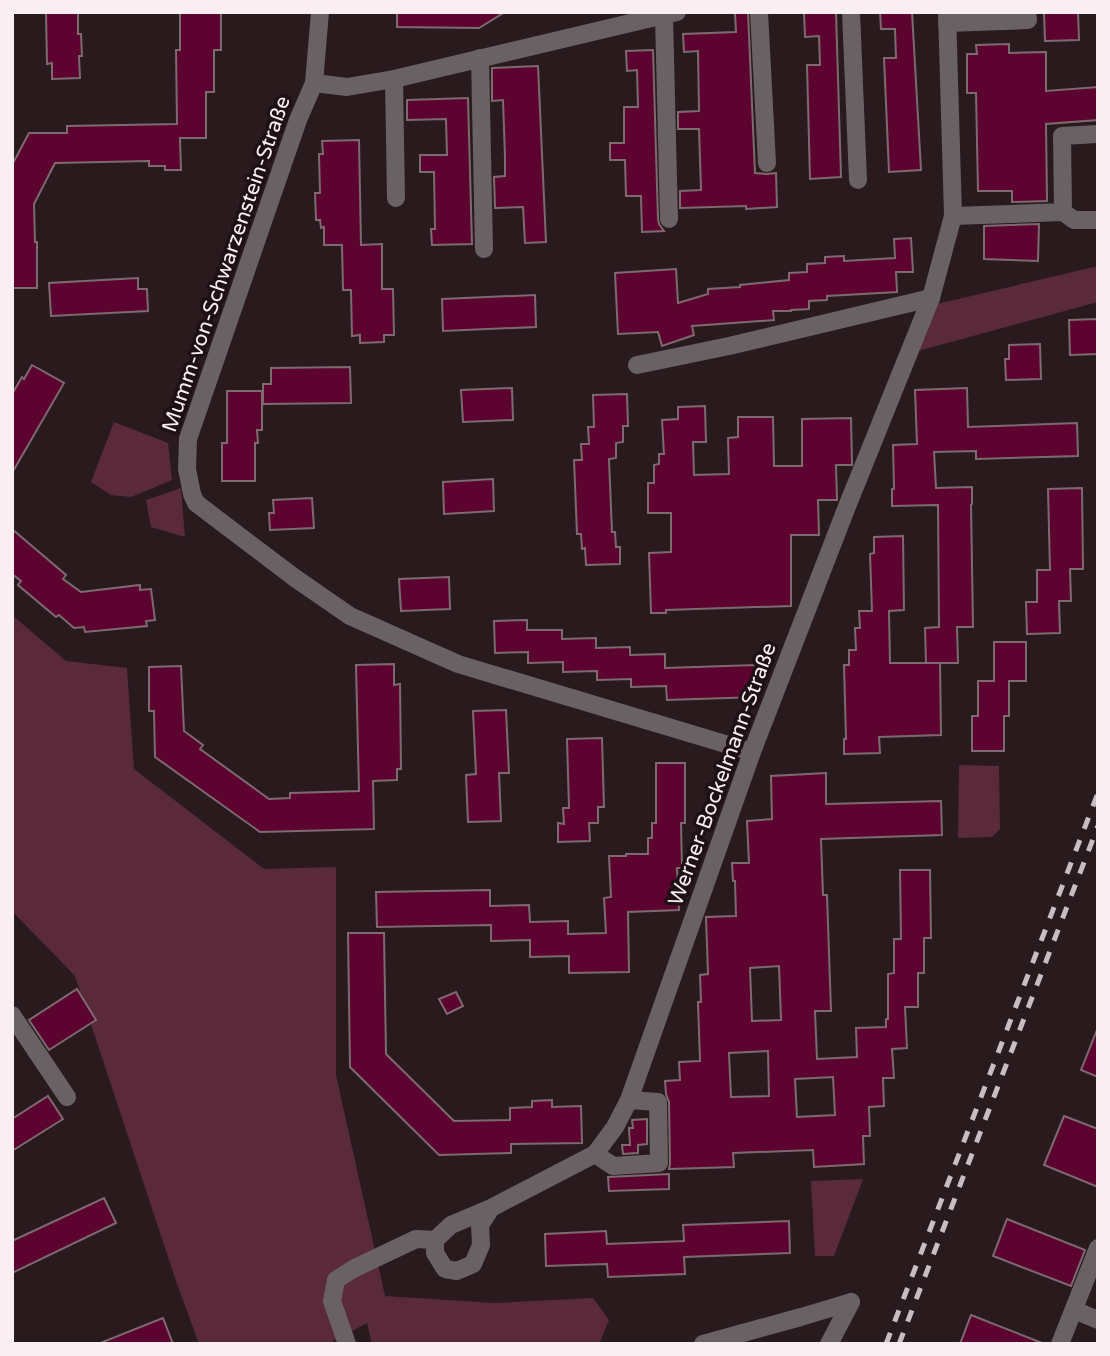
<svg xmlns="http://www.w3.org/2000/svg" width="1110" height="1356" viewBox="0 0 1110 1356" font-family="'Varela Round',sans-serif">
<rect width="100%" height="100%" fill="#291a1e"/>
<g fill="#5a2a3b">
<path d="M1098,266V302L918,351L937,304Z"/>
<path d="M114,422L168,443L172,480L131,497L111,495L91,482Z"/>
<path d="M181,488L185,537L151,527L146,500Z"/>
<path d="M12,615L66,661L127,668L134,769L264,869L336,867V1075L385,1296L494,1303L593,1298L609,1320L599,1344H372L367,1323L333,1341V1344H199L176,1281L75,976L12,911Z"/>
<path d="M959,765L999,766L1000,829L992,837L958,838Z"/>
<path d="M863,1179L834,1256H815L811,1181Z"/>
</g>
<g fill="#5c042f" stroke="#7d6a6f" stroke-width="2" fill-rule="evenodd">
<path d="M46,12H78V34H81L82,56H79L80,78L52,79V63L47,64Z"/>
<path d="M180,12H221V50H214V92H206V138H180L181,170H165V166H149V161L55,163L34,204L35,242H37V288H12V165L29,133H67V126L177,124L176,50H180Z"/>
<path d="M397,12H505L479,28L397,27Z"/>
<path d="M735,12H748L755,173L767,174L776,173L777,207L746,209V206L680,208V191L701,190L699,129H678V112L699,111L698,51L684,52L683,34L736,32Z"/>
<path d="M804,12H836L841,177L810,179L807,65H820L819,36L805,37Z"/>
<path d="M880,12H912L921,170L889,172L884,58H896L895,29H881Z"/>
<path d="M1044,12H1078L1079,40L1045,41Z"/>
<path d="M1009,44V53L1046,52V91L1098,87V120L1046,124L1047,201L1012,202V191H978L976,93H967V54H977L976,45Z"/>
<path d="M653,50L658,219L659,224L664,231L642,232L641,196H626L625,160H610V143H624V107H638L637,70L627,71L626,51Z"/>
<path d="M538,66L546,242L525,243L523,207L495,208L494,177L505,176V157L503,100L492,101V68Z"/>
<path d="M468,98L472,244L432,245L431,229H435L434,172H420V155H447L446,119L407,120V100Z"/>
<path d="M359,140L361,245L382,244V289H393L394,335H384V342L360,343V335L352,336L351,290H343L342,245H324V227L321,228L320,220H316L315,193H320L319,154H323L322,141Z"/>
<path d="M1039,224L1038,261L984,259V226Z"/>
<path d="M911,238L913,272H896L897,292L827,296V300L809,301V309L791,310V311H773L774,320L692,326L694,335L662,346L658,332L618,334L615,273L676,269L678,303L708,294V289L740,287V285L789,280V273L807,272V264L825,263V257L844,256V261L895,258L894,239Z"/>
<path d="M138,278V289H147L148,311L51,316L49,283Z"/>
<path d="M535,295L536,327L443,331L442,299Z"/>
<path d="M1098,319V354L1070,355L1069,320Z"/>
<path d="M1040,344L1041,379L1006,380L1005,359H1009V345Z"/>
<path d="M32,365L64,383L12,473V394L22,377L24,379Z"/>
<path d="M350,367L351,403L263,404V384H271V368Z"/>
<path d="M512,388L513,420L463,422L461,390Z"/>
<path d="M967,388L968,427L1077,423L1078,456L976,459V451L934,452L936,488L972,487V504L971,505L973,627H957L958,663H926L925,628L939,627L938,505L892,506V489H894L893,445L917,444L915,390Z"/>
<path d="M227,391H262V430H257L258,443H255V481H222V443H227Z"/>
<path d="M627,394L628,426H623V442L616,443V458L609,459L612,532H615L616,547H620V564L586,565L585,548L582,549L581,534H577L574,460H582L581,444H589L588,427H594L593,395Z"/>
<path d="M705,406L706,442H693L694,475L729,474L728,438L738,437V417H773L774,466H802V419L851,418L852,465H836L837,500H818L819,535H791V606L666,610V613H651L649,553L671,552V513H648V483H654V465L659,464V454H664L662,420L678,419V407Z"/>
<path d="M493,479L494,511L444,514L443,482Z"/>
<path d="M1082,488L1083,569H1070L1071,601H1059L1060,633L1027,634L1026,602H1037V570H1050L1048,489Z"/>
<path d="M312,498L314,528L270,530L269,513H274L273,500Z"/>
<path d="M12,529L66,575L63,579L81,592L140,585V590L151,589L155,620L146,621L147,626L85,632L84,627L74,628L59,615L56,617L18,585L21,581L12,574Z"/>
<path d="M903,536L904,610L889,611L890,663H940L941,735L879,737L880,753L844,754V739H846L844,665H849V650H856L855,628H860L859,611H872L870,554L874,553V537Z"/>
<path d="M449,577L450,609L401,611L399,579Z"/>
<path d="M527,620V630H562V639L596,638V648L630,647V655L665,654V668L756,665L757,697L667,700L666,686L631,687V679L597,680V671L563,672V662L528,663V652L495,653L494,621Z"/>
<path d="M994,642H1026V681H1009V716H1004V751H972V716H978V681H994Z"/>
<path d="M394,664V685L400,684L401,769H397V780L373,781L374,829L260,832L155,757L154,711H149V667L181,666L184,731L203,745L200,749L269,799L290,798V793L359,791L356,665Z"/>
<path d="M506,710L509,773H499L501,821L468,822L466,775L476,774L473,711Z"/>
<path d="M602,738L604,807H598V823H589L590,841L558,842V823L564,824L563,808H569L567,739Z"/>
<path d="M656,763H685V823H681L682,868H677L679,910L628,912L629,972L569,973V956L530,957V940L491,941V925L377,927L376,892L490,890V906L529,905L530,922L568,921V934L606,933L604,898L611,897L609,856H626V854H648V838H652V823H656Z"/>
<path d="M826,773V804L941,801L942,835L821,839L823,895H827L831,1011H815L817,1059L857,1057L856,1028L886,1027V1019H888V974L894,973V939H901L900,870H930L931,938H924V973H918V1007H905L907,1048L892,1049L894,1078H883L884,1106L869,1107L870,1136H863L864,1164L814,1167L813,1150L733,1153L734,1167L669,1169L670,1163L669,1102L666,1094L665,1081L680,1080L679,1062L700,1061L698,1002H701L700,975L708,974L706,917L736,916L735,881H733L732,863H749L747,821L772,819L771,776ZM779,966L781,1020L752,1021L750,968ZM768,1051L769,1096L731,1097L729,1053ZM833,1077L835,1115L797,1117L795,1079Z"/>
<path d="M348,933H384L386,1054L454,1121L510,1120V1108L532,1107V1101L552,1100V1107L581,1106L582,1143L511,1144V1153L439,1155L350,1067Z"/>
<path d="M77,989L96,1020L49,1050L29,1020Z"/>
<path d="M456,992L463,1006L447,1014L439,999Z"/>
<path d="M1097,1030H1098V1077L1081,1070Z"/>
<path d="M48,1096L63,1119L12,1151V1119Z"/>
<path d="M1064,1116L1098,1129V1187L1044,1165Z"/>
<path d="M647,1119V1144L638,1145V1153L623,1154L622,1145H630L629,1128H633L632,1120Z"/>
<path d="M669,1174V1189L609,1191L608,1177Z"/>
<path d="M104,1198L116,1223L12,1273V1241Z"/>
<path d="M1007,1219L1085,1250L1071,1286L993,1256Z"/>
<path d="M789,1221L790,1253L684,1257L685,1274L608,1277L607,1264L546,1266L545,1234L606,1231L607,1244L684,1241L683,1225Z"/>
<path d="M971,1315L1042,1343V1344H960Z"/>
<path d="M163,1318L173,1344H101L100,1343Z"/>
</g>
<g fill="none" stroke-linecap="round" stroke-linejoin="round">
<g stroke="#696163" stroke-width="18">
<path d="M320,12L314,83L298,120L188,439L187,469L192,494L196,503L295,578L350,616L458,664L752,752"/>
<path d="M759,12L767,163"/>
<path d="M851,12L858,180"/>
<path d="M664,16L669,219"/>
<path d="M947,23L1028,20L1027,12"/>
<path d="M480,58L484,249"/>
<path d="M394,79L396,198"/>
<path d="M314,83L347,87L394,79L677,12"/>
<path d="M1063,212L1074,220H1098"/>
<path d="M953,216L1063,212L1062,136L1098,134"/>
<path d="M637,365L729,346L931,298"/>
<path d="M12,1015L67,1097"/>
<path d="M595,1154L613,1166L659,1163L658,1102L629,1100"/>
<path d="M491,1208L480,1225L481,1245L473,1264L457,1271L445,1269L435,1253V1240L451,1225L491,1208L595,1154L615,1127L629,1100L752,752L846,509L931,298L953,216L947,12"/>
<path d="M1074,1310L1098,1320"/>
<path d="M347,1344L332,1301L336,1280L353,1269L416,1239L435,1240"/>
<path d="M703,1344L801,1317L851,1302"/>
<path d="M829,1344L851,1302"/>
<path d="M1060,1344L1098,1248"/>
</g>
<g stroke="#c9bdc0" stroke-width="5" stroke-dasharray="12 12" stroke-linecap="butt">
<path d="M886,1344L1098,793"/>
<path d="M899,1344L1098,826"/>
</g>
</g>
<g text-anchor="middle" stroke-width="7" stroke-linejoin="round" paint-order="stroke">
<g font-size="21" fill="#f9eef1" stroke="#1f1015">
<text transform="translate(226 264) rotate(-71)" y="7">Mumm-von-Schwarzenstein-Straße</text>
<text transform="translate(722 774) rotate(-70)" y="7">Werner-Bockelmann-Straße</text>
</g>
</g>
<rect width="1110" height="1356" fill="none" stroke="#f9eef1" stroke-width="28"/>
</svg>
